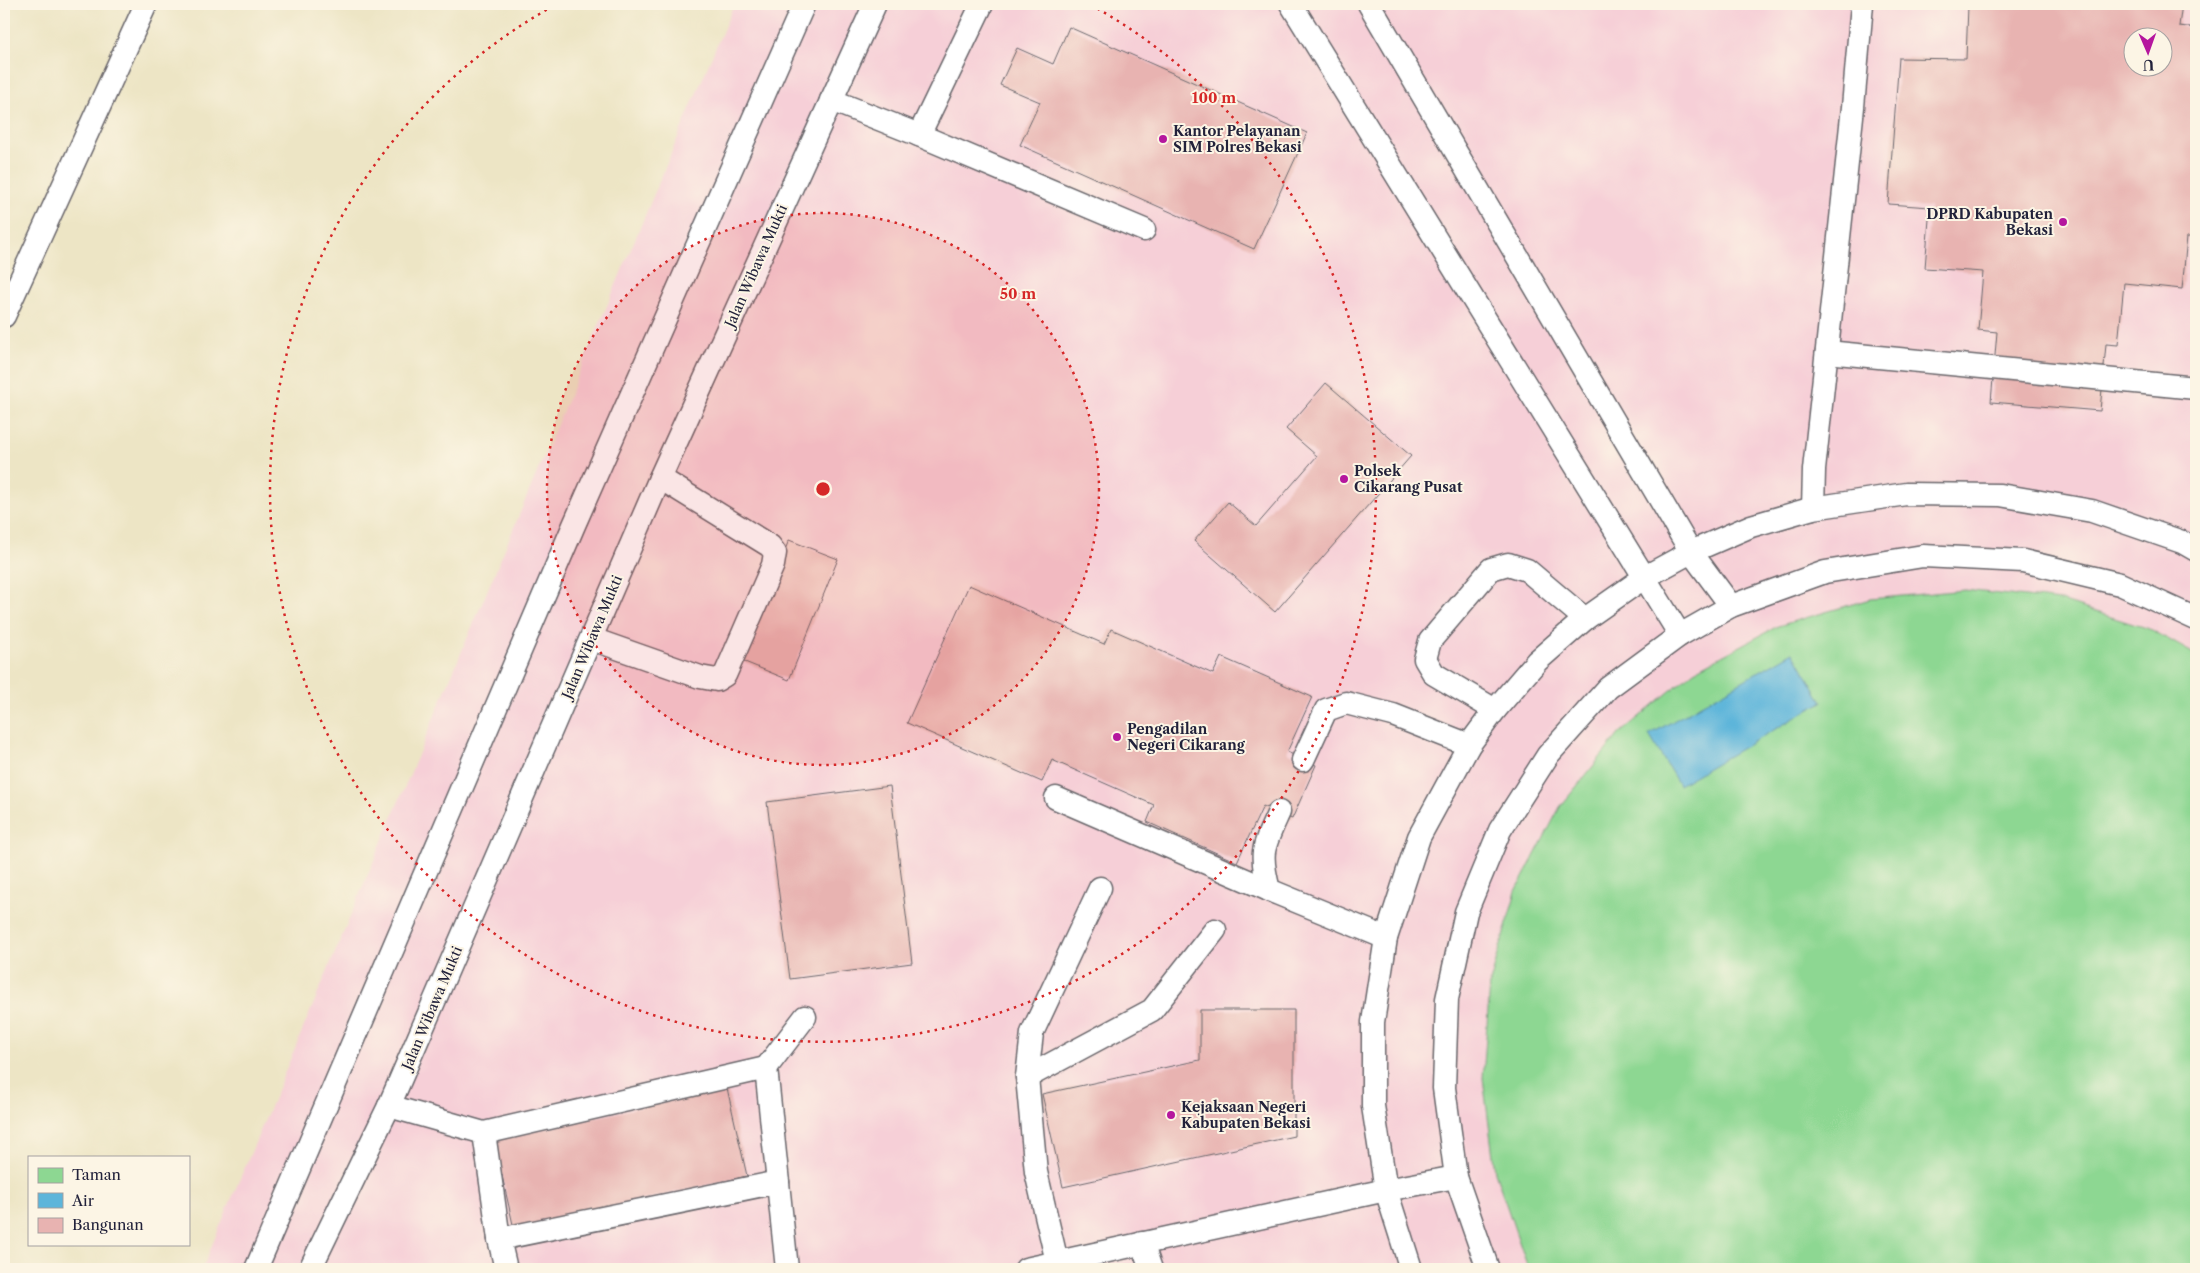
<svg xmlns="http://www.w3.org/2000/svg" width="2200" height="1273" viewBox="0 0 2200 1273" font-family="'Libre Caslon Text',serif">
<rect width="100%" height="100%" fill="#fcf5e5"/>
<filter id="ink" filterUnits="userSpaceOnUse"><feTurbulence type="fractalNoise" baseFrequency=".02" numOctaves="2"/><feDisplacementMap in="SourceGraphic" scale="10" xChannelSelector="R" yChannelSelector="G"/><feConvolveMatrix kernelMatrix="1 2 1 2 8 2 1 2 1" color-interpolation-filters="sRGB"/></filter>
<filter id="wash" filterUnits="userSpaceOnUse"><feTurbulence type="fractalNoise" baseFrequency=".0096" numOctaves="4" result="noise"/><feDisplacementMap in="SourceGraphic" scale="20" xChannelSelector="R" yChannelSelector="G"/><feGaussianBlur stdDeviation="1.12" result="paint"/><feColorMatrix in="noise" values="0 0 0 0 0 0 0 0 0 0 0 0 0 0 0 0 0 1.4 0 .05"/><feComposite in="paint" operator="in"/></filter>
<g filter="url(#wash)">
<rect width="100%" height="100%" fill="#ede5c5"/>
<path fill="#f6cfd7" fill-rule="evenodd" d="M734,4H2196V1269H202ZM2132,38H2162V68H2132Z"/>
<path fill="#8dd792" stroke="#587c66" d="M1965,590L2061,601L2152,630L2196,655V1269H1530L1526,1262L1495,1172L1483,1078L1490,983L1516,891L1560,807L1620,733L1694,671L1778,626L1870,599Z"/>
<path fill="#5db5da" stroke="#406c8a" d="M1793,652L1822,702L1679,785L1649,735Z"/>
<g id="blocks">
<g fill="#e8b3b1" fill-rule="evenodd">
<path d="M1999,4H2182L2179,26L2196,28V237H2187L2182,289L2124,283L2118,345L2106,344L2100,411L1991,402L1997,332L1978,330L1983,272L1925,268L1930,207L1888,204L1899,58L1966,59L1968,6L1998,8ZM2132,38H2162V68H2132Z"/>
<path d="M1069,27L1307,133L1254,249L1020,145L1040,102L1000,85L1017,48L1053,64Z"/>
<path d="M1326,383L1411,456L1275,612L1194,541L1228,502L1256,526L1317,456L1286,429Z"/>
<path d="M789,540L838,559L789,680L740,660Z"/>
<path d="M969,585L1104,644L1111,629L1213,674L1221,657L1312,697L1287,752L1316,765L1292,819L1263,806L1237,862L1147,822L1154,805L1052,760L1042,782L907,723Z"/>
<path d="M890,786L912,963L790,979L767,802Z"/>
<path d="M1200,1010H1294V1136L1063,1187L1042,1094L1200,1060Z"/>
<path d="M727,1088L747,1176L514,1229L494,1140Z"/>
</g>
</g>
</g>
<g filter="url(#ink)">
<use href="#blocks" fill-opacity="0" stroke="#69666b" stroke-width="1"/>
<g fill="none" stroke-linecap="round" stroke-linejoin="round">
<g stroke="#69666b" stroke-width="25">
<g id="service">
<path d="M982,4L919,135L1144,230"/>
<path d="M1291,4L1680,635"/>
<path d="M1369,4L1691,552L1731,606"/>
<path d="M831,100L919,135"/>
<path d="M4,316L146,4"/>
<path d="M1827,352L2196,388"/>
<path d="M1813,508L1814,470L1853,107L1862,4"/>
<path d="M592,639L700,677L717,680L725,675L773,565L775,553L770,546L660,478"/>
<path d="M1495,710L1434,674L1425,659L1430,641L1491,569L1508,564L1527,570L1585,619"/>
<path d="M1303,760L1326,710L1346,703L1393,715L1469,745"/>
<path d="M1056,798L1269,890"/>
<path d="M1279,812C1263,847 1259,852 1269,890L1386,938"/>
<path d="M766,1068L805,1017"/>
<path d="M1027,1077L1152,1010L1215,930"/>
<path d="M389,1106L484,1133L766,1068L787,1269"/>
<path d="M484,1133L499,1239L506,1269"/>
<path d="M499,1239L778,1182"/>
<path d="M1142,1243L1151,1269"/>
<path d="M1057,1262L1036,1172L1027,1077L1032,1033L1100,888"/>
<path d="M256,1269L574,525L804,4"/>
<path d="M310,1269L389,1106L660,478L875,4"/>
<path d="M1026,1269L1386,1190L1456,1177"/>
<path d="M1411,1269L1386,1190L1373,1106V1022L1386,938L1419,837L1469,745L1495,710L1537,661L1585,619L1645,577L1691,552L1751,526L1813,508L1906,494L2000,495L2092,511L2182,542L2196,550"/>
<path d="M1488,1269L1456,1177L1444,1088L1447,999L1466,912L1500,830L1548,755L1608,688L1680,635L1731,606L1825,572L1923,556L2023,561L2120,584L2196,619"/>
</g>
</g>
<use href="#service" stroke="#fff" stroke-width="22"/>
</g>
</g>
<circle cx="823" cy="489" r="276" fill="#d62828" fill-opacity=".12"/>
<g fill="none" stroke="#d62828" stroke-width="2.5" stroke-dasharray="2.5 5">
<circle cx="823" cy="489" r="276"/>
<path d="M1091 5A553 553 0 1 1 555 5"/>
</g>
<g fill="#b5179e" stroke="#fcf5e5" stroke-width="2">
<circle cx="1163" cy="139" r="5"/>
<circle cx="2063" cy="222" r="5"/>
<circle cx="1344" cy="479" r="5"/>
<circle cx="1117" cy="737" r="5"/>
<circle cx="1171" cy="1115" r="5"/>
</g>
<g text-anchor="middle" stroke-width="4" stroke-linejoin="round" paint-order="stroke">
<g font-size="14" font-weight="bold" fill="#22223b" stroke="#fcf5e5" text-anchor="start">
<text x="1173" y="136">Kantor Pelayanan<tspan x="1173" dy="16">SIM Polres Bekasi</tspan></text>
<text x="2053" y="219" text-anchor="end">DPRD Kabupaten<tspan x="2053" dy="16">Bekasi</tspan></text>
<text x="1354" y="476">Polsek<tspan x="1354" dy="16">Cikarang Pusat</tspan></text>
<text x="1127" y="734">Pengadilan<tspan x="1127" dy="16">Negeri Cikarang</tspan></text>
<text x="1181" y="1112">Kejaksaan Negeri<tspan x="1181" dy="16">Kabupaten Bekasi</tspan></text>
</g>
<g font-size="14" fill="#22223b" stroke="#fcf5e5">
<text transform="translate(756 266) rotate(-66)" y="5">Jalan Wibawa Mukti</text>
<text transform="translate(592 637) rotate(-67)" y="5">Jalan Wibawa Mukti</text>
<text transform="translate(432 1008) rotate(-67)" y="5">Jalan Wibawa Mukti</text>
</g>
</g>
<circle cx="823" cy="489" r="8" fill="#d62828" stroke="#fcf5e5" stroke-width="2.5"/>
<g font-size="15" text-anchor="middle" font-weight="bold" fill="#d62828" stroke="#fcf5e5" stroke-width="4" stroke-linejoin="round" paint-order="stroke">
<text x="1214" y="103">100 m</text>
<text x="1018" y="299">50 m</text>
</g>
<rect width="2200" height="1273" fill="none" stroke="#fcf5e5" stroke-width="20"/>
<rect x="28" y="1156" width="162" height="90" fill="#fcf5e5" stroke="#a5a1a1"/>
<rect x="38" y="1168" width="25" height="15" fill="#8dd792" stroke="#a5a1a1"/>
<text x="72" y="1180" font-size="15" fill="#22223b">Taman</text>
<rect x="38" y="1193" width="25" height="15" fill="#5db5da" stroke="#a5a1a1"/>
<text x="72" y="1206" font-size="15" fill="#22223b">Air</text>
<rect x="38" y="1218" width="25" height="15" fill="#e8b3b1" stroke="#a5a1a1"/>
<text x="72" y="1230" font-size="15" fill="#22223b">Bangunan</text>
<g transform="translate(2148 52) rotate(178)"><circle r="24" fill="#fcf5e5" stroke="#a5a1a1"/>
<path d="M0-4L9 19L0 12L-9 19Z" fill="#b5179e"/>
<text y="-8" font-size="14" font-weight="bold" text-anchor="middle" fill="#22223b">U</text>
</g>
</svg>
